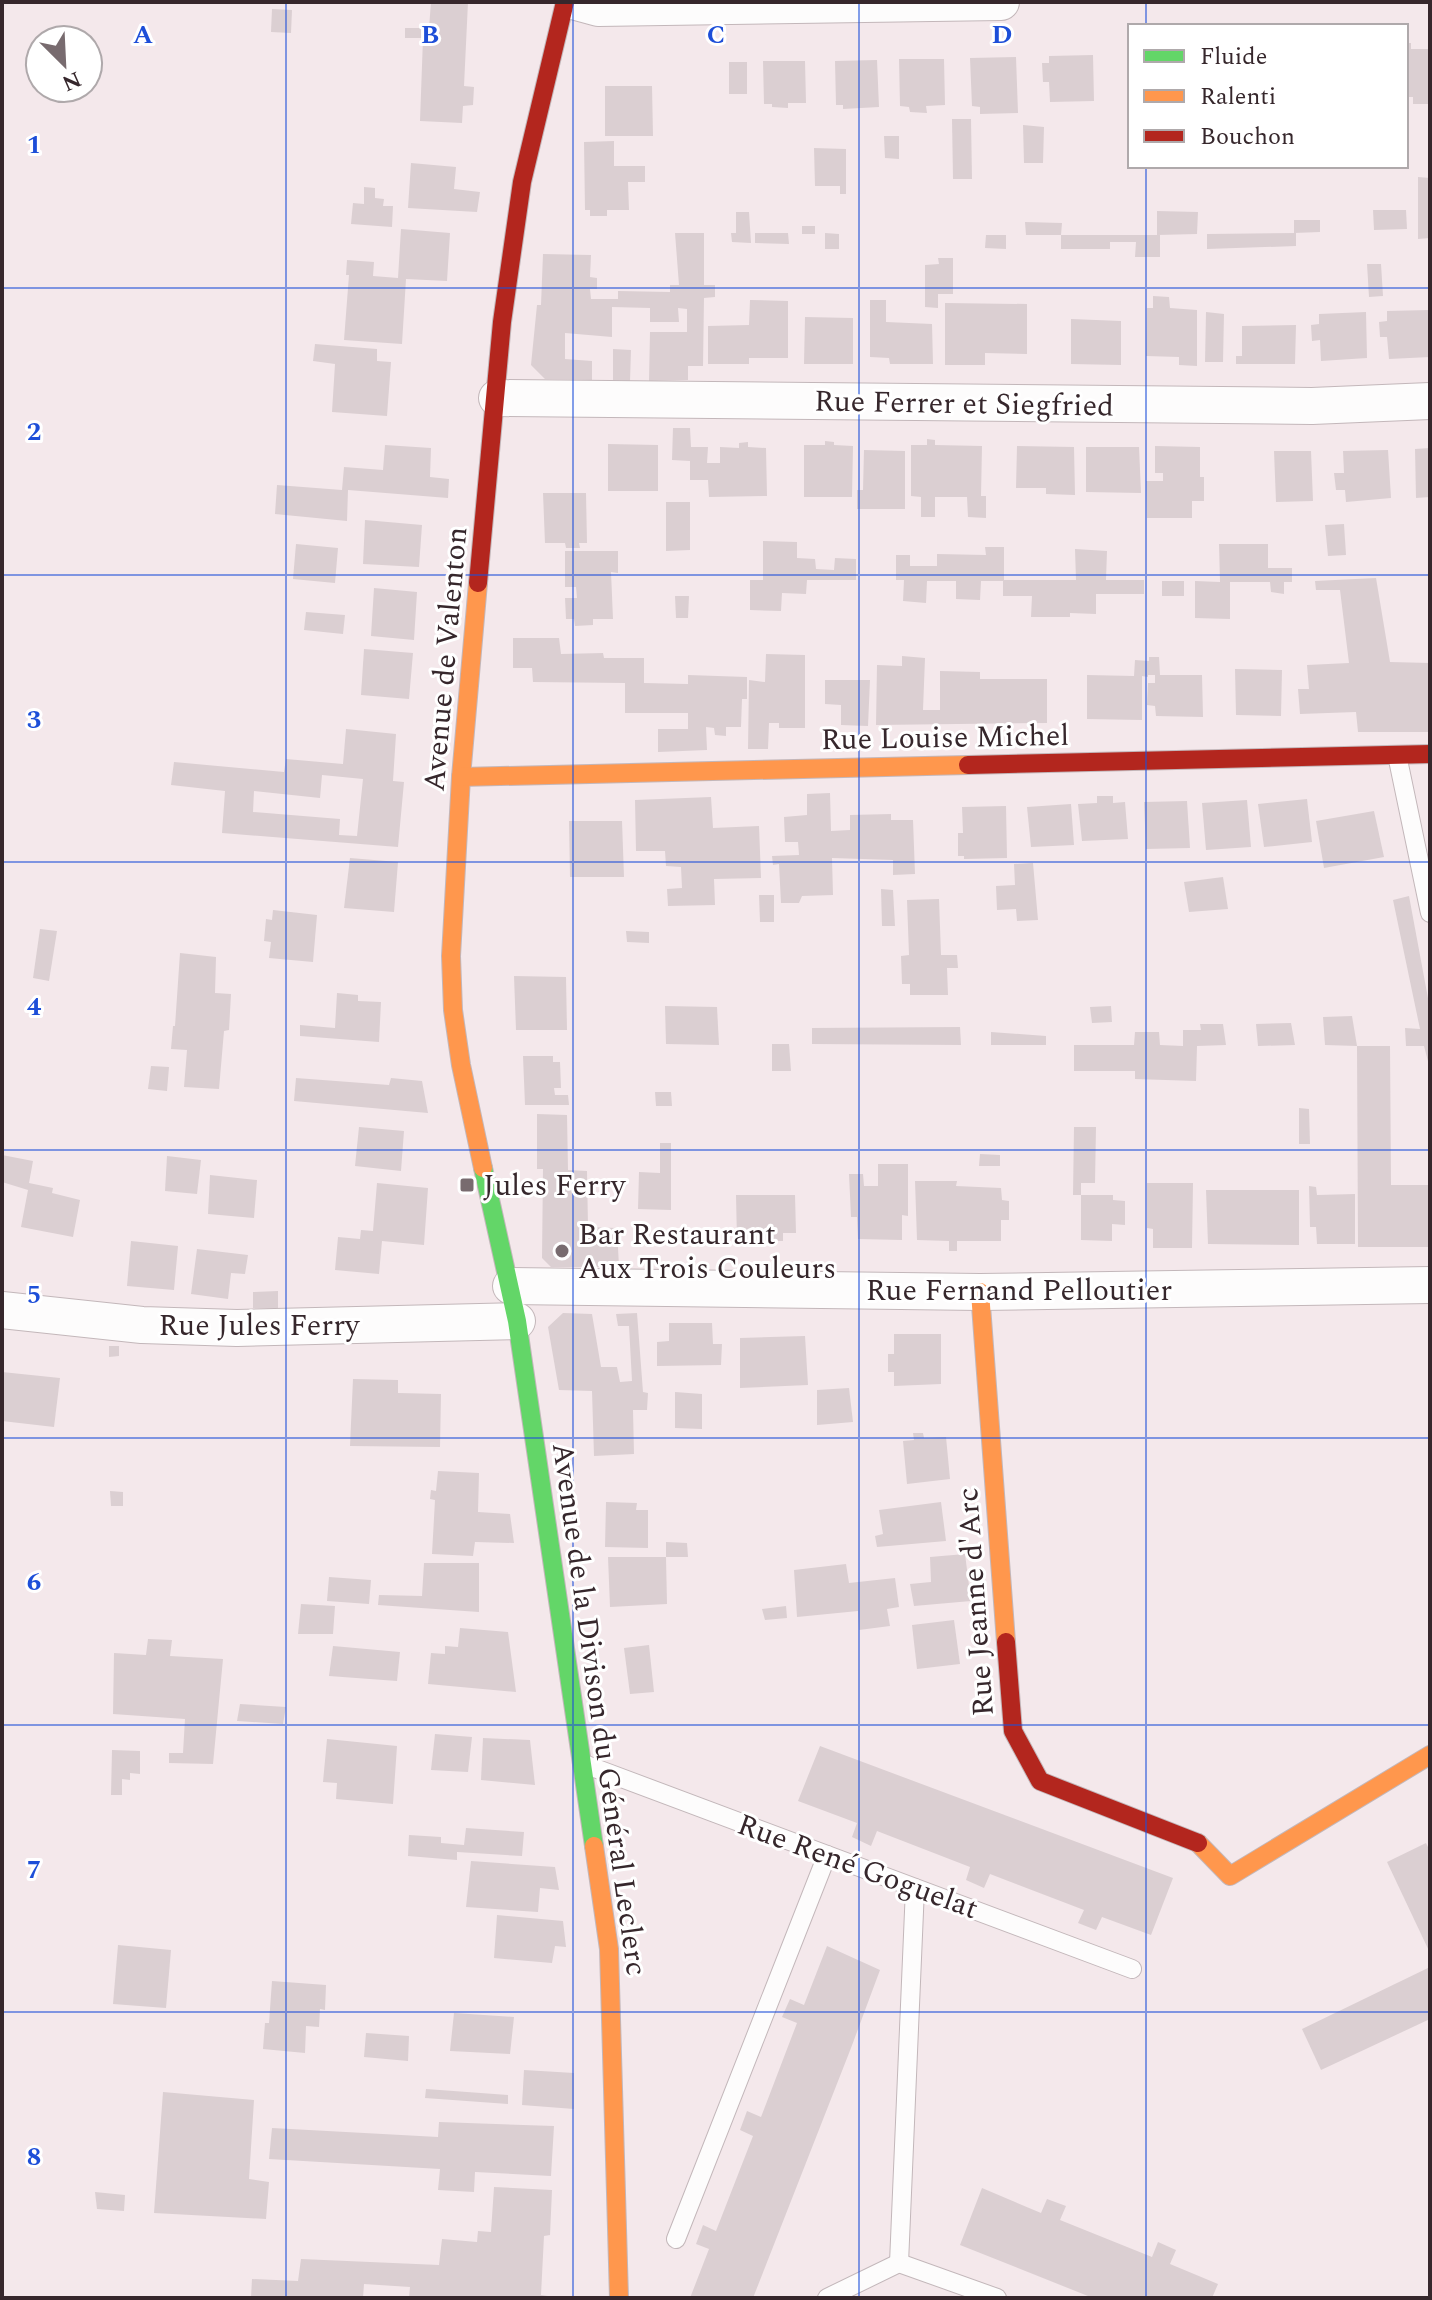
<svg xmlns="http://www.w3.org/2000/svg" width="1432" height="2300" viewBox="0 0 1432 2300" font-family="Spectral,serif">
<rect width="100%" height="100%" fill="#f4e8eb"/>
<g fill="#dbcfd2" fill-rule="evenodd">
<path d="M431,2H468L464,86L474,87L473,105L463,106L462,123L420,121L423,38H405V28H429Z"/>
<path d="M272,9L292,10L291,33L271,32Z"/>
<path d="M1406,43H1411V49H1430V104H1413V97H1406Z"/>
<path d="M1093,55L1094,101L1050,102L1049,82H1043L1042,63H1049V56Z"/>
<path d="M1016,57L1018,113L980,114V107L972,106L970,58Z"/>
<path d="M899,59H944L945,105L926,106L927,113L910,112L909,107L900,106Z"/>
<path d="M877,60L879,107L843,109V105H836L835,61Z"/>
<path d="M763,61H805L806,103H788V108L772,107V104H764Z"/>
<rect x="729" y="62" width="18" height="32"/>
<path d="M605,86H652L653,136H605Z"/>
<path d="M952,119H971L972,179H953Z"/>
<path d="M1023,125L1044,127L1043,163H1024Z"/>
<path d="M884,136H899V159L885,158Z"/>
<path d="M614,141V166H645V182H628L629,210H607V216H590V210H585L584,142Z"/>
<path d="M814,148L846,149V194H840V186H815Z"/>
<path d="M411,163L456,167L454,189L480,192L477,212L408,208Z"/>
<path d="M1418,177L1430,178V238L1418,239Z"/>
<path d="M364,187L375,188V198L384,199L383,206H393L392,227L351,224L353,203L364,204Z"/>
<path d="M1373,210H1406L1407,229L1374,230Z"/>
<path d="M1157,211L1198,212L1197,234L1157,235Z"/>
<path d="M736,212H749L751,243L732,242L731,233H736Z"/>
<path d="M1294,220H1320V232L1294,233Z"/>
<path d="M1025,222L1062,223L1061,235H1026Z"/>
<rect x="802" y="226" width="13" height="8"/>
<path d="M401,229L450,233L447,281L406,279L402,344L344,340L349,275H346L347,260L374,262L373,276L398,278Z"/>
<path d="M675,233H704V285H715V297L704,298L703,366H688V380L649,381L650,332H687V309L678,308L679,322H650V308L612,307V337L565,333V359L592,361V380L545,379L531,365L537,305H541L543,254L591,255L590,277L597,278V289H590L591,299H618V291L670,292V285H679Z"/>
<path d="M755,233H788L789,244L755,243Z"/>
<path d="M825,233L839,234V249H825Z"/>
<path d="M1296,233V246L1207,249V234Z"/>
<path d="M986,235H1006V249L985,248Z"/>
<path d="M1061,235H1160V257H1135L1136,242H1110V249H1061Z"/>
<path d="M938,258H953V294H938V308L925,307V265L939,264Z"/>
<path d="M1367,264H1381L1383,296L1369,297Z"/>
<path d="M1153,296L1169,297L1170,308L1197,310V366L1179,365V357L1146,356L1147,308H1153Z"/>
<path d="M750,300L788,301V358H749V364H708V326L749,325Z"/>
<path d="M870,300H886V322L932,324L933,364H890L889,358L870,357Z"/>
<path d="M945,303L1027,304V354L985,353V365H945Z"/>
<path d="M1430,310V357L1389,359L1387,337H1380L1379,322L1387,321V311Z"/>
<path d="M1206,312L1224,314L1223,362H1205Z"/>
<path d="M1366,312L1367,358L1321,361L1320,340L1312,341L1311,325L1319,324V314Z"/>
<path d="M805,317L853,318V364H804Z"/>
<path d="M1071,319L1121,321V365L1071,364Z"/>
<path d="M1296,325L1295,364H1236V356H1242V326Z"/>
<path d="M315,344L377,349V361L391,362L387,416L332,412L335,364L313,361Z"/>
<path d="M613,349L631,350L630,381L613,380Z"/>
<path d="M673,428H690L691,447H708L707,463H720V447L739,448V443L748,442V447L766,448L767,496L709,497L708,480H690V461L672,460Z"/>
<path d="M927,439L935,440V445L982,446L981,496H986V518L968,517L967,497H935V517H921V497L911,496V445H927Z"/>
<path d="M825,441L834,442V445L853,446L852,497H804V445H825Z"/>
<path d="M608,444L658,445V491H608Z"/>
<path d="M385,445L431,448L430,477L449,479L448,498L348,490L347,521L275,514L277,485L342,490L344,467L383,470Z"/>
<path d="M1017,446L1074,447L1075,495L1046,494V488H1016Z"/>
<path d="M1155,446L1200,447V477H1204V501H1192V518H1147L1146,481H1163V473H1155Z"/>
<path d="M1086,447H1139L1141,493L1086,492Z"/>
<path d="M1430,448V497L1416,498L1415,449Z"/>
<path d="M864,450L905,451V509H857V490H863Z"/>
<path d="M1388,450L1391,498L1346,502L1345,490H1336L1334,473H1344L1343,451Z"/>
<path d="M1274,451H1311L1313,501L1276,502Z"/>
<path d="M543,493H586L587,543H579L580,548H566L565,543H545Z"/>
<path d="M666,502H690V550L666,551Z"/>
<path d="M365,520L422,525L419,567L363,564Z"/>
<path d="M1344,524L1346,555L1328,556L1325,525Z"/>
<path d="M763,541L797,542V558L815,559L816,569L834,570L835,558L856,559V580H807L806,594L782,593L781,611L750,610V580H763Z"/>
<path d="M296,544L338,548L335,583L293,579Z"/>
<path d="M1219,544H1268V568H1292V582H1284V594L1271,592L1270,582H1230V619L1195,618V581L1220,582Z"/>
<path d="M985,547H1004V580H1076L1075,549L1107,551L1106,580H1144V594H1096V614L1070,613V617H1031L1032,596H1003V581H981L980,600L956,599V581H927L926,603L903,601L904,580H896V555H910V566H937V554L986,555Z"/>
<path d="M565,551H618V573L611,572L613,619H593V625L575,626L574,619H566L565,598H577L576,587H565Z"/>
<path d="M1376,578L1390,662L1430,663V732H1358L1356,712L1300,714L1298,689H1309L1307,665L1349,663L1340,590H1316L1315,581Z"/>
<rect x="1162" y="581" width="22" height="15"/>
<path d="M374,588L417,592L414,640L371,636Z"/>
<path d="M675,596H689L688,618H676Z"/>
<path d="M306,612L345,615L343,634L304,630Z"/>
<path d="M513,638H559L561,654L603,653L604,658H644V683L688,684V675L747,677V699H742L741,727H726V736L715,735L714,728L706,727L707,750L658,752V729H688V713H625V683L533,682L532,668H513Z"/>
<path d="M364,649L413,653L409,699L361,695Z"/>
<path d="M766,654L805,655V728H779V723H769L768,749H748L749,680L765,682Z"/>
<path d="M902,656L925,658L923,710H940V671L980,672V679H1047V723L876,725L877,665L902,666Z"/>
<path d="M1149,657H1159L1160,675H1202L1203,717L1156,716L1155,706L1147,705L1148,683H1155V675H1148V677L1142,676V720L1087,719V675L1134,676L1135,660L1149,661Z"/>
<path d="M1235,669L1282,670L1281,716L1236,715Z"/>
<path d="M825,680H870L868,726L841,725V705L825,704Z"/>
<path d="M346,729L396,734L393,781L404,782L398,847L222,833L225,791L171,785L174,762L284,772L286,759L343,764ZM322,775L363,779L357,836L339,835L340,819L253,812L254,791L320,798Z"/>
<path d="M830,793L831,831L850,830V815L891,814V820H913L915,874L893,875V860L832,858L833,895L802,896L799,903H781L779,864L773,865L772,856L799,855L798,842H785L784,817L807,815V794Z"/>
<path d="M1097,796H1113V803L1125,802L1128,839L1082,841L1078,804L1097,803Z"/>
<path d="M711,797L713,828L759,826L761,878L714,879L715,905L668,906L667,889L682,888L681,867L666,866L665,851H636L635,800Z"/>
<path d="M1307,799L1312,842L1264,847L1258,804Z"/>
<path d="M1247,800L1251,847L1206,850L1202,803Z"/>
<path d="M1187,801L1190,848L1146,849L1144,802Z"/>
<path d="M1071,804L1074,845L1031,847L1027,807Z"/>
<path d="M1006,806L1007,858L964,859V856H958V833H963L962,807Z"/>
<path d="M1374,811L1384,857L1324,868L1316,821Z"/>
<path d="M569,821H622L624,877H570Z"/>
<path d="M350,858L398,862L394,912L344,908Z"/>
<path d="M1033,863L1038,920L1017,921L1016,909L997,910L996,886L1015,885L1014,864Z"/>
<path d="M1223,877L1228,909L1189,912L1184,882Z"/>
<path d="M881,889L893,890L895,926H882Z"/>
<path d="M759,895H774V922H760Z"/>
<path d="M1409,896L1430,1009V1069L1424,1046H1406L1405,1028L1420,1029L1393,900Z"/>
<path d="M939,899L941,955H957L958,968H947L948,995H910V984H902L901,956L909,955L907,900Z"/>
<path d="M273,910L317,915L313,962L269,958L271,942L264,941L266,919L272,920Z"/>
<path d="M40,929L57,931L49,981L33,978Z"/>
<path d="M626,931L649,932V943L627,942Z"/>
<path d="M180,953L216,957L215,993L231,994L229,1030L224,1031L219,1089L184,1087L187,1050L171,1049L173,1026H175Z"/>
<path d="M514,976L566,977L567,1030H516Z"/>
<path d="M337,993L358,995V1001L381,1002L379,1042L300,1036V1025L335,1028Z"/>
<path d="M665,1006L717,1007L719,1045L666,1044Z"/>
<path d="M1111,1006L1112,1022L1092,1023L1090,1007Z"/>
<path d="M1352,1016L1357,1046L1325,1045L1323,1017Z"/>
<path d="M1291,1023L1295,1045L1258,1046L1256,1024Z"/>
<path d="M1200,1024H1223L1226,1045L1197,1046L1196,1081L1135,1079V1071H1074V1045H1134L1135,1032H1159L1160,1045L1183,1046V1030H1201Z"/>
<path d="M960,1027L961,1045L812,1044V1028Z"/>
<path d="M991,1032L1046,1036V1045H991Z"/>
<path d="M772,1044H789L791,1071H772Z"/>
<path d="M1357,1046H1390L1391,1185H1430V1247H1358Z"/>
<path d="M523,1056H553V1062H560L561,1088H554L555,1095H568L569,1105H525Z"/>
<path d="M151,1066L169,1067L167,1091L148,1089Z"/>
<path d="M296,1078L389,1085L391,1078L422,1081L428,1113L294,1101Z"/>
<path d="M655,1092H671L672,1106H656Z"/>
<path d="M1299,1108L1309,1109L1310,1144H1299Z"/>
<path d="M537,1114L567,1115L568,1170L587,1171L588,1227L617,1228L619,1267H551L542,1258L543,1169H537Z"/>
<path d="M359,1127L404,1131L401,1171L355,1166Z"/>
<path d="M1074,1127H1096L1095,1183H1081V1195H1073Z"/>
<path d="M660,1143H671V1210L638,1209L639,1172L660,1173Z"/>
<path d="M980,1154L1000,1155V1166H979Z"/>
<path d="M2,1155L33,1161L29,1183L53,1188L52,1193L80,1200L73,1237L21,1227L28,1190L2,1182Z"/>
<path d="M167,1156L201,1160L197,1194L165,1191Z"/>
<path d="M878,1164H908V1216L902,1215V1240L858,1239L857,1217H851L849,1174H863L864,1186H878Z"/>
<path d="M210,1175L257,1180L254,1218L208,1214Z"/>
<path d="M915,1181H957L956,1186L1001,1188L1002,1200L1009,1201V1220H1001V1241H957V1251H949V1241L917,1240Z"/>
<path d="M377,1183L428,1188L424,1245L382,1241L379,1274L335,1270L338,1237L360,1239L361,1230L373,1231Z"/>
<path d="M1147,1183H1193L1192,1248H1153V1229L1147,1228Z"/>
<path d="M1309,1186L1316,1187L1317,1195L1355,1194V1244H1317L1316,1227H1310Z"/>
<path d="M1206,1190H1299V1245L1208,1244Z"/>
<path d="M736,1195H795L796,1233H783V1241H737Z"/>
<path d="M1081,1195H1113V1200L1125,1201V1225L1112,1224V1241L1081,1240Z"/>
<path d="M131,1241L178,1246L174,1290L127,1286Z"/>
<path d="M197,1249L248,1255L245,1274L231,1273L228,1299L191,1294Z"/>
<path d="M278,1291V1308H253V1292Z"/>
<path d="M563,1313L592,1314L601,1367H617L620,1382L632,1381L629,1326H618L616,1314L637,1313L643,1392L648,1393L647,1410H633L634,1454L594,1456L592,1391L559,1390L548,1327Z"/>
<path d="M669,1323H712L713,1344H722L721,1365L657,1366V1342L669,1341Z"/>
<path d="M894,1334H941V1384L894,1386V1372H888V1354H894Z"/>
<path d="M805,1336L808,1385L740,1388V1338Z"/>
<path d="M109,1346H119V1356L109,1357Z"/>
<path d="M2,1372L60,1378L54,1427L2,1421Z"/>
<path d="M353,1379L398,1380V1393L441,1394L440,1447L350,1446Z"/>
<path d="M849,1388L853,1422L817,1425V1390Z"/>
<path d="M675,1392L702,1394V1429L675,1428Z"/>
<path d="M913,1433H923L924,1438L946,1437L950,1479L907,1484L903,1441L914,1440Z"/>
<path d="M438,1471L479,1473L478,1512L510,1514L514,1543L475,1542L473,1556L432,1554L435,1500L430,1499L431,1490L436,1491Z"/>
<path d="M110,1491L123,1492V1506H111Z"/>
<path d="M606,1502L637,1503L636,1510H648V1548L605,1547Z"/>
<path d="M941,1502L946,1541L877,1547L875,1536L883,1534L879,1510Z"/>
<path d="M666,1542L687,1543L688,1557H666Z"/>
<path d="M965,1554L971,1601L914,1606L910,1584L931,1582L930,1557Z"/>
<path d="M608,1557H666L667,1604L610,1607Z"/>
<path d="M424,1563H479V1612L378,1605L379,1595L422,1596Z"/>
<path d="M846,1564L849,1583L895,1578L899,1607L887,1609L890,1626L859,1630L858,1611L797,1617L794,1570Z"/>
<path d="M329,1577L371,1580L369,1604L327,1601Z"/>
<path d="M301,1604L335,1606L333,1634H298Z"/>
<path d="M786,1606L787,1618L765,1620L762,1609Z"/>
<path d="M954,1620L960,1664L917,1669L912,1625Z"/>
<path d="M460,1628L508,1632L516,1692L428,1684L431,1653L445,1654V1646L458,1647Z"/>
<path d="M148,1639L172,1640L170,1656L223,1659L213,1764L169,1763V1753H183L185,1719L113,1714L114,1653L146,1655Z"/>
<path d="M649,1645L654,1692L630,1694L624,1648Z"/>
<path d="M333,1646L400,1652L397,1681L329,1676Z"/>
<path d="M240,1704L286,1707L283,1724L237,1721Z"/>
<path d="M435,1734L472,1737L468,1772L431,1770Z"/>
<path d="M483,1738L530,1740L535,1785L481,1780Z"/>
<path d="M327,1739L397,1746L393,1804L336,1799L337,1783L323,1782Z"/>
<path d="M820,1746L1173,1878L1151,1935L1102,1917L1096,1930L1078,1923L1084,1910L990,1874L984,1888L966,1880L970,1867L877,1831L871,1846L852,1837L857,1823L798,1801Z"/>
<path d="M112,1750L140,1751V1774L130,1773V1780L122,1779V1795H111Z"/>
<path d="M466,1828L524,1832L522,1856L457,1852V1860L408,1856L409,1835L441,1837V1843L464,1845Z"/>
<path d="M1426,1843L1430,1851V1953L1387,1862Z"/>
<path d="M471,1861L555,1867L559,1890L540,1888L538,1912L466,1907Z"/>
<path d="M497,1915L563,1921L566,1947L555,1946L552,1963L494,1958Z"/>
<path d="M118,1945L171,1950L166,2008L113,2004Z"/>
<path d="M827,1946L880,1970L851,2048L753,2298H690L709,2249L696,2244L703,2225L716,2231L753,2136L740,2130L747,2111L761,2117L797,2023L782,2017L790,1999L804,2005Z"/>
<path d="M1430,1967V2019L1321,2070L1302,2029Z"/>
<path d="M272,1981L326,1985L325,2010L320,2009L319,2027L306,2026L305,2053L263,2049L265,2023H269Z"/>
<path d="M454,2013L514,2017L510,2054L450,2051Z"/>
<path d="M366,2033L409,2036L408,2061L364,2057Z"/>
<path d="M524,2070L574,2073V2109L522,2105Z"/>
<path d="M426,2089L508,2095V2104L425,2098Z"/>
<path d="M163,2092L254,2100L249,2179L269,2182L266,2219L154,2213Z"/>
<path d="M439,2122L554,2126L551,2176L475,2172L474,2192L438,2190L440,2169L269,2159L272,2128L438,2137Z"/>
<path d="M494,2187L552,2190L550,2235L544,2236L541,2295L548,2296V2298H409L410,2287L364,2284L363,2298H251L252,2279L298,2281L301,2259L439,2265L442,2239L477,2242L478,2231L491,2232Z"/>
<path d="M982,2188L1041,2213L1047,2199L1066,2206L1060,2220L1152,2257L1158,2242L1176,2250L1170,2264L1218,2284L1212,2298H1093L960,2245Z"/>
<path d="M95,2192L125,2195L124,2211L97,2209Z"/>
</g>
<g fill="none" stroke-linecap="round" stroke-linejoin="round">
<g stroke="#c3b7ba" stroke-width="20">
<g id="lane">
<path d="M1397,755L1430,913"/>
<path d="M584,1764L1132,1969"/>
<path d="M676,2239L827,1855"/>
<path d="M899,2263L915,1888"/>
<path d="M899,2263L997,2298"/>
<path d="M827,2298L899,2263"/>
</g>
</g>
<g stroke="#c3b7ba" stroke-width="38">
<g id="street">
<path d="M576,2L598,8L1001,2"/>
<path d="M497,398L1312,406L1430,401"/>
<path d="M511,1286L980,1292L1430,1285"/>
<path d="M2,1310L142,1325L237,1328L517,1321"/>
</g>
</g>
<g stroke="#c3b7ba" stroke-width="20">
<path id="fast" d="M483,1168L517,1321L594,1846"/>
</g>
<g stroke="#c3b7ba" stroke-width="20">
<g id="slow">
<path d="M478,583L461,777L451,956L453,1010L461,1065L483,1168"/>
<path d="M461,777L968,765"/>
<path d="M980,1292L1006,1642"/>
<path d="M1198,1843L1230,1876L1430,1755"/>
<path d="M594,1846L609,1949L619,2298"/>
</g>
</g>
<g stroke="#c3b7ba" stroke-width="20">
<g id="jam">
<path d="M478,583L502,322L522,182L565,2"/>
<path d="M968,765L1430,754"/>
<path d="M1006,1642L1013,1731L1040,1781L1198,1843"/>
</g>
</g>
<use href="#lane" stroke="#fdfcfc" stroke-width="18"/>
<use href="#street" stroke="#fdfcfc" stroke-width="36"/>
<use href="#fast" stroke="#63d668" stroke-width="18"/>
<use href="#slow" stroke="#ff974d" stroke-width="18"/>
<use href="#jam" stroke="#b3261e" stroke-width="18"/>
</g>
<path fill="none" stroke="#1d4ed8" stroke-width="2" stroke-opacity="0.55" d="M286,2V2298M573,2V2298M859,2V2298M1146,2V26M1146,166V2298M2,288H1430M2,575H1430M2,862H1430M2,1150H1430M2,1438H1430M2,1725H1430M2,2012H1430"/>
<g fill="#786b6f" stroke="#fff" stroke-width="3">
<rect x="459" y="1177" width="16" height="16" rx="4"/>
<circle cx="562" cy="1251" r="8"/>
</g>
<g text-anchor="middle" stroke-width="6" stroke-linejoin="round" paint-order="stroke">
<g font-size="30" fill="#36272c" stroke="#fff">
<text transform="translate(964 403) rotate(1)" y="10">Rue Ferrer et Siegfried</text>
<text transform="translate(445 659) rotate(-85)" y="10">Avenue de Valenton</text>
<text transform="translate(945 737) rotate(-1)" y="10">Rue Louise Michel</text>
<text x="1019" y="1300">Rue Fernand Pelloutier</text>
<text x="259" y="1335">Rue Jules Ferry</text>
<text transform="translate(975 1602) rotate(-94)" y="10">Rue Jeanne d'Arc</text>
<text transform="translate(600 1709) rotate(82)" y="10">Avenue de la Divison du Général Leclerc</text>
<text transform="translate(858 1866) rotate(20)" y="10">Rue René Goguelat</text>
</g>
<g font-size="30" fill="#36272c" stroke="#fff" text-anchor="start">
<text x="483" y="1195">Jules Ferry</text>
<text x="578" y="1244">Bar Restaurant<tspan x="578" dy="34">Aux Trois Couleurs</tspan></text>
</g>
</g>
<g font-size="26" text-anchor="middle" font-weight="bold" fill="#1d4ed8" stroke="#fff" stroke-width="6" stroke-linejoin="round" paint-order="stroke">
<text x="143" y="43">A</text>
<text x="430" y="43">B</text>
<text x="716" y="43">C</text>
<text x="1002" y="43">D</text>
<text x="34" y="153">1</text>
<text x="34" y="440">2</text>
<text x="34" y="728">3</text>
<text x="34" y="1015">4</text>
<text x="34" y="1303">5</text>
<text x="34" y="1590">6</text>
<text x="34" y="1878">7</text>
<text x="34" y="2165">8</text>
</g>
<rect width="1432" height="2300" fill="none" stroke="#36272c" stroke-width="8"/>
<rect x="1128" y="24" width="280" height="144" fill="#ffffff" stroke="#afa9ab" stroke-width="2"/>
<rect x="1144" y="50" width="40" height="12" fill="#63d668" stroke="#afa9ab" stroke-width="2"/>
<text x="1200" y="64" font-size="24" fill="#36272c">Fluide</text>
<rect x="1144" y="90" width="40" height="12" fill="#ff974d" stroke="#afa9ab" stroke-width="2"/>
<text x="1200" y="104" font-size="24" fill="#36272c">Ralenti</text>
<rect x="1144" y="130" width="40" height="12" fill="#b3261e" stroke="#afa9ab" stroke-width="2"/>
<text x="1200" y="144" font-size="24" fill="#36272c">Bouchon</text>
<g transform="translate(64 64) rotate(156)"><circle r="38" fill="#ffffff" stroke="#afa9ab" stroke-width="2"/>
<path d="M0-6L14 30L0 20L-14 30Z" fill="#786b6f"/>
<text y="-12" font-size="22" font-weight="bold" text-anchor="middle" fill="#36272c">N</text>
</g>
</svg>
